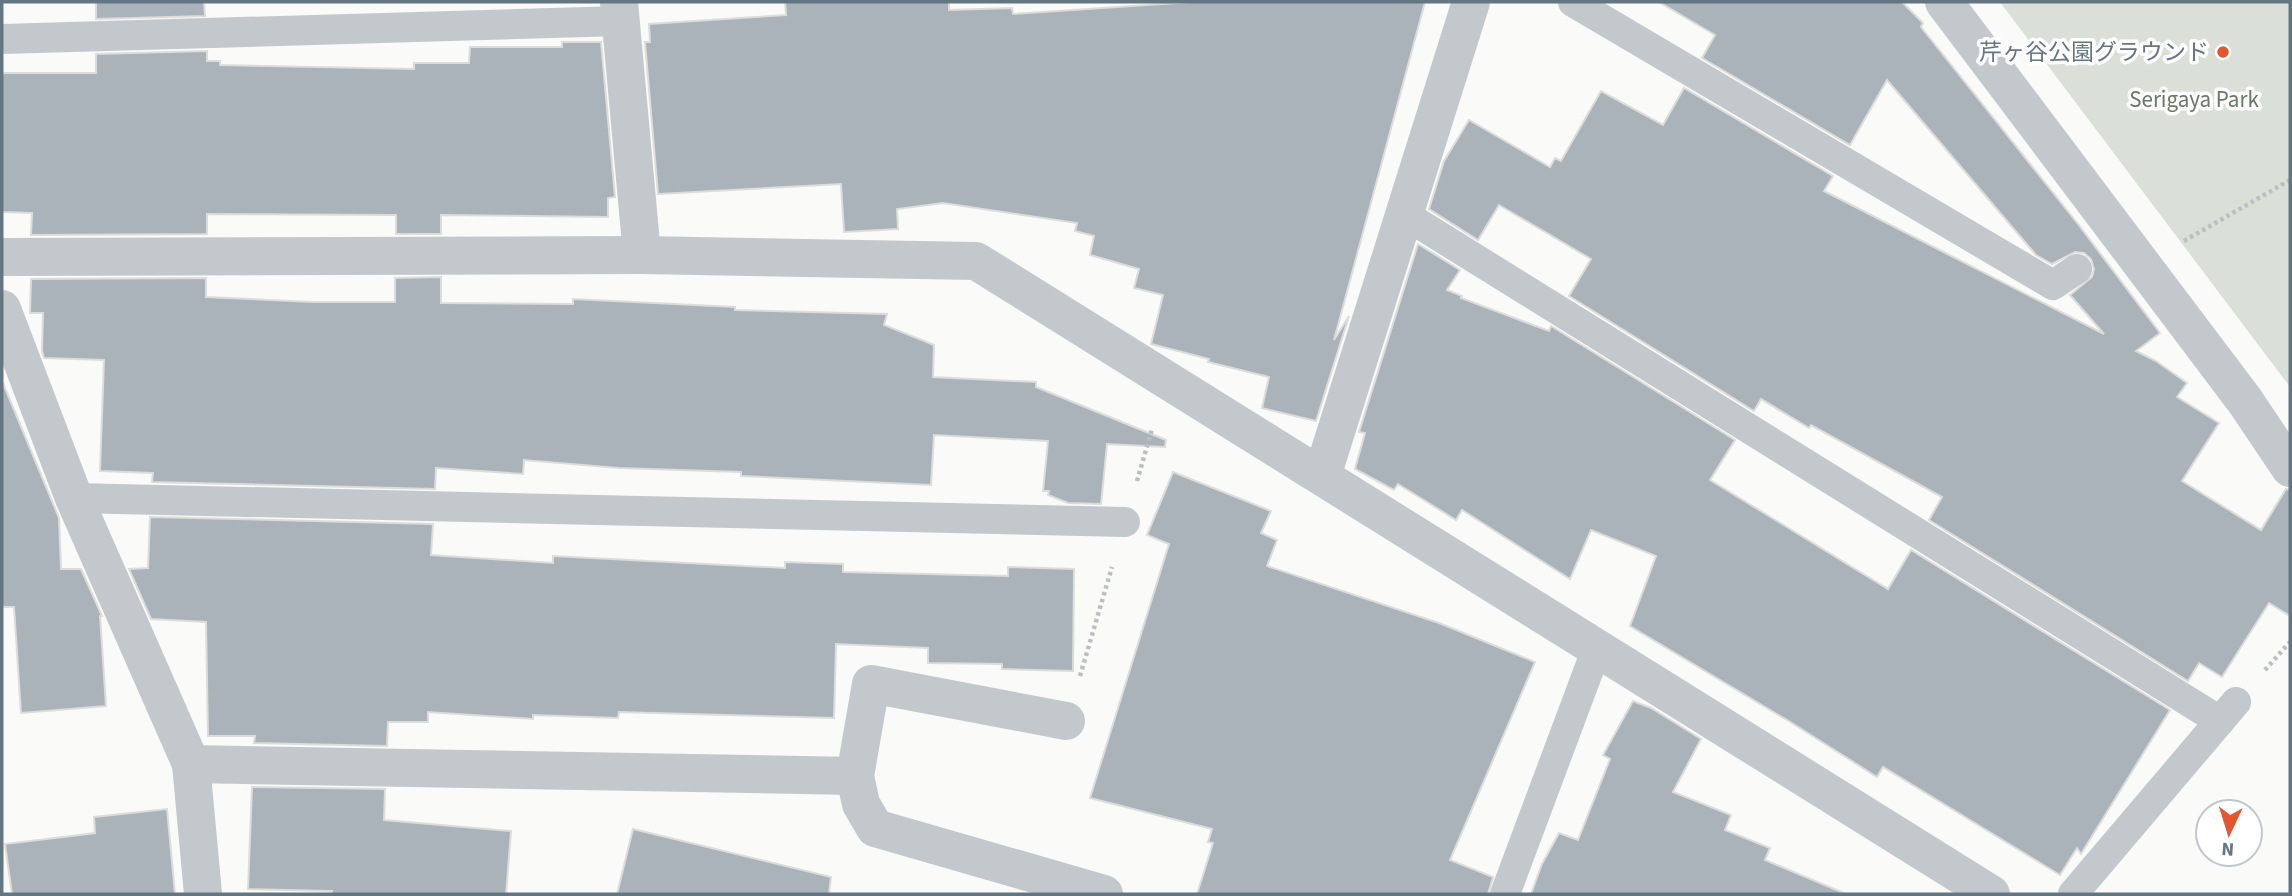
<svg xmlns="http://www.w3.org/2000/svg" width="2292" height="896" viewBox="0 0 2292 896" font-family="'Source Sans 3','Noto Sans JP',sans-serif">
<rect width="100%" height="100%" fill="#fafaf8"/>
<path fill="#dadfd7" d="M2000,2H2290V387Z"/>
<g fill="#aab3b9" stroke="#dcdcda" stroke-width="2">
<path d="M96,2H204L205,16L96,19Z"/>
<path d="M785,2H949V10L1012,8L1013,14L1192,2H1425L1334,340L1349,316L1316,421L1262,408L1269,377L1208,362L1209,359L1151,344L1163,295L1134,288L1139,269L1090,255L1094,236L1075,231L1077,223L943,203L897,209L898,229L844,232L841,184L658,194L645,42H650L649,24L786,15Z"/>
<path d="M1659,2H1902L1923,23L1921,27L2078,224L2160,333L2136,351L2156,361L2187,383L2177,397L2219,423L2182,481L2261,530L2286,489L2290,490V616L2269,603L2222,677L2199,663L2188,681L1929,520L1942,497L1811,425L1809,428L1761,399L1754,411L1569,296L1591,259L1499,205L1478,240L1429,209L1444,161L1469,120L1550,167L1555,158L1561,161L1601,91L1663,125L1684,88L1833,176L1824,191L2104,334L2070,295L2092,277L2094,269L2091,259L2084,253L2075,252L2052,264L2036,255L1887,80L1850,145L1702,58L1715,35Z"/>
<path d="M562,42H601L615,197L608,198V217L441,215V234H396V215L207,214V234L31,235L32,213L2,212V73H96V54L207,51V61H220V65L414,69V63H469L470,47H562Z"/>
<path d="M1418,244L1460,270L1447,290L1462,296L1461,298L1549,331L1551,326L1735,440L1710,480L1888,589L1911,550L2170,710L2081,854L2077,848L2060,875L1883,767L1877,777L1792,723L1630,626L1656,556L1591,530L1570,579L1462,510L1456,520L1398,484L1394,490L1355,469L1365,433L1359,432Z"/>
<path d="M441,277V303L573,304V299L735,307V310L887,314L884,325L934,345L933,377L1036,382V387L1166,440L1165,447L1107,444L1101,504L1068,503L1048,495L1049,491H1043L1048,441L934,435L931,485L741,476V472L619,468L524,460L523,474L436,468L435,489L152,482L153,473L100,471L104,360L44,358L42,351L43,313H30L31,279L206,278V297L313,302H395V278Z"/>
<path d="M2,381L59,518L61,569H81L102,616H100L106,706L21,713L14,607H2Z"/>
<path d="M1173,472L1271,511L1261,533L1277,540L1267,566L1439,623L1535,662L1450,860L1493,877L1488,894H1197L1213,843L1208,842L1212,829L1090,798L1169,544L1147,535Z"/>
<path d="M150,517L433,524L431,555L553,563V556L785,568V562L843,564V572L1008,576V567L1074,569L1073,671L1002,669V664L928,663V648L836,644L834,718L619,712L618,718L533,715V719L428,712V722H388L387,746L254,743L255,736H208L206,622L151,619L129,569L148,568Z"/>
<path d="M1633,701L1651,708L1701,739L1673,792L1731,815L1725,830L1770,848L1765,860L1846,894H1531L1542,864L1559,833L1578,840L1610,759L1603,755Z"/>
<path d="M252,787L385,789L384,820L511,831L506,894H332V891L248,889Z"/>
<path d="M167,809L175,894H12L5,844L95,833L94,817Z"/>
<path d="M633,829L831,877L829,894H617Z"/>
</g>
<g fill="none" stroke-linecap="round" stroke-linejoin="round">
<g stroke="#bbbfc2" stroke-width="4.5" stroke-dasharray="3.5 3.5" stroke-linecap="butt">
<path d="M2184,241L2290,180"/>
<path d="M1137,481L1152,429"/>
<path d="M2265,670L2290,642"/>
<path d="M1080,676L1112,567"/>
</g>
<g stroke="#c3c8cc" stroke-width="30">
<path d="M1573,2L2053,285L2077,269"/>
<path d="M2,39L622,21"/>
<path d="M1405,215L2220,721"/>
<path d="M74,498L1125,522"/>
<path d="M1505,894L1597,648"/>
<path d="M2073,894L2236,702"/>
</g>
<g stroke="#c3c8cc" stroke-width="38">
<path d="M619,2L642,255"/>
<path d="M1944,2L2245,401L2290,468"/>
<path d="M2,257L642,255L976,261L1991,894"/>
<path d="M2,309L74,498L191,764L203,894"/>
<path d="M1322,476L1471,2"/>
<path d="M1066,721L871,684L855,776L861,804L875,828L1104,894"/>
<path d="M191,764L855,776"/>
</g>
</g>
<circle fill="#e4572e" stroke="#fff" stroke-width="2.5" cx="2223" cy="52" r="7"/>
<g text-anchor="middle" stroke-width="7" stroke-linejoin="round" paint-order="stroke">
<g font-size="23" fill="#657683" stroke="#fff" text-anchor="end">
<text x="2209" y="60">芹ヶ谷公園グラウンド</text>
</g>
<g font-size="23" fill="#687a64" stroke="#fff">
<text x="2194" y="107">Serigaya Park</text>
</g>
</g>
<rect width="2292" height="896" fill="none" stroke="#657683" stroke-width="7"/>
<g transform="translate(2229 833) rotate(184)"><circle r="33" fill="#ffffff" stroke="#c1c8cd" stroke-width="2"/>
<path d="M0-5L12 26L0 18L-12 26Z" fill="#e4572e"/>
<text y="-10" font-size="19" font-weight="bold" text-anchor="middle" fill="#657683">N</text>
</g>
</svg>
